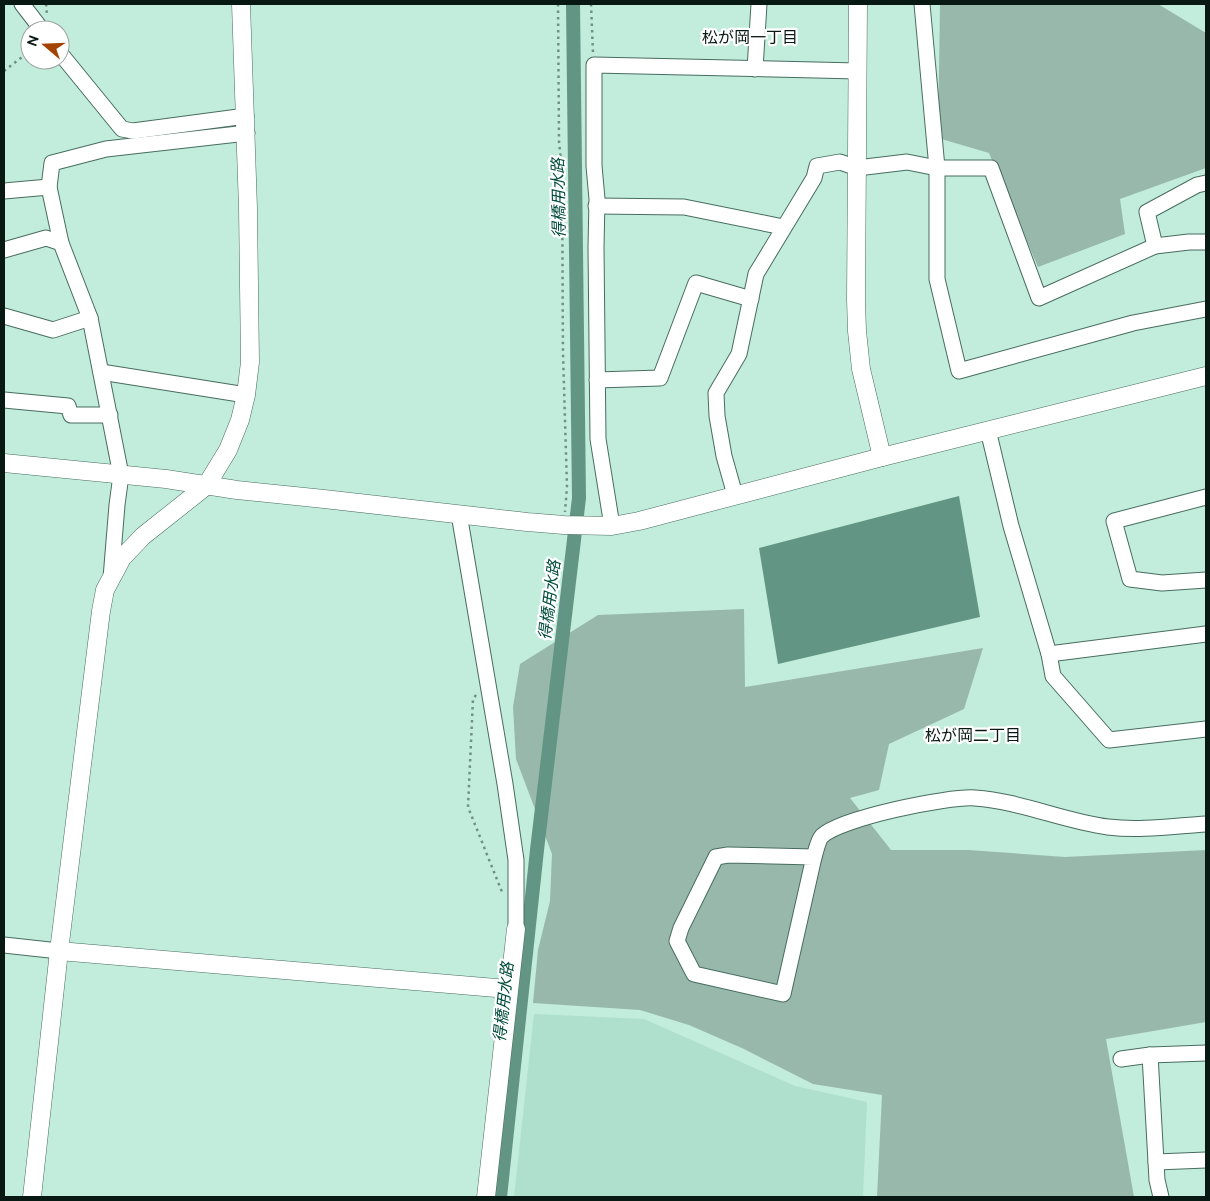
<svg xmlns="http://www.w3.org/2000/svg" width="1210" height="1201" viewBox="0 0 1210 1201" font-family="Ubuntu,'Noto Sans JP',sans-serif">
<rect width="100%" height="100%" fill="#c2ecdb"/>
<path fill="#aee0cd" d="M534,1014L644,1019L795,1086L867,1102L863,1197H514Z"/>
<g fill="#98b8ac">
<path d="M940,4H1158L1206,33V168L1120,199L1125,234L1038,267L989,153L938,138Z"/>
<path d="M744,609L745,687L983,648L964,709L889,744L879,790L850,798L891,850H968L1065,857L1206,850V1022L1106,1039L1134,1197H877L882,1095L813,1084L744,1049L689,1025L640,1010L533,1003L538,950L550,901L552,854L516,759L513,707L520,664L598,615Z"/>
</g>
<path fill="#629583" d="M959,496L980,617L778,664L759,548Z"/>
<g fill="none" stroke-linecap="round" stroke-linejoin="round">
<path stroke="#629583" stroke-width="14" d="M500,1197L537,850L579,498L573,4"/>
<g stroke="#476d5f" stroke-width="17">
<g id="minor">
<path d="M22,4L42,30"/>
<path d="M922,4L937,168V279L959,371L1133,323L1206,309"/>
<path d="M60,53L122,129L133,131L246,116"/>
<path d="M755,69L759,4"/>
<path d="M4,191L49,187"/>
<path d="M596,206L684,207L783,227"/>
<path d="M61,243L49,187L52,163L106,149L247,133"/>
<path d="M1155,246L1189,242H1206"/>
<path d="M4,250L46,238L61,243L90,318L121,475L117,505L111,578"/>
<path d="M4,316L53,330L90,318"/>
<path d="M101,372L246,395"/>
<path d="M597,380L660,378L696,283L751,299"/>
<path d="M4,400L68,406L71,415H110"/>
<path d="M988,430L1011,526L1049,654L1053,676L1109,740L1206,729"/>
<path d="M735,495L724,456L717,416L716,393L739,354L756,274L814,178L817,166L840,162L857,168L907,162L937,168H991L1039,298L1155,246L1147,212L1197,185L1206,183"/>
<path d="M1206,497L1114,521L1130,579L1162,583L1206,580"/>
<path d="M459,514L505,784L516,860V929"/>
<path d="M612,526L598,439L596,247L597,199L594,166V65L858,71"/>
<path d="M1049,654L1206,634"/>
<path d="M728,855L814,857L783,994L694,974L677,941L681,928L716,857Z"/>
<path d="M814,857C816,851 818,840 822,836C841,818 948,796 975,798C1020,801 1063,821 1108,827C1140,831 1174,826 1206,824"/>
<path d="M4,945L59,951"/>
<path d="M1121,1059L1150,1055"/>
<path d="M1156,1162L1206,1160"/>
<path d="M1161,1197L1157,1180L1150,1055L1206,1053"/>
</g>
</g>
<g stroke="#476d5f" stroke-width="19">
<g id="tertiary">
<path d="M858,4L856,300L857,331L861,369L882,457"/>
<path d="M4,463L166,479L237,490L324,499L527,522L564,525L612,526L639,521L882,457L1206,376"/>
<path d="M59,951L508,989"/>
<path d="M32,1197L59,951L101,611L105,590L122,558L143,536L206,486L228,450L240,420L246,395L250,362L248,208L241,4"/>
<path d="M486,1197L516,929"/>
</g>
</g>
<g stroke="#719084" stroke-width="2.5" stroke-dasharray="2.5 4" stroke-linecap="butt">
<path d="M46,4L47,15"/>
<path d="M558,4L559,142L562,169L563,353L567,487L565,512"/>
<path d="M591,4L593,53"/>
<path d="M4,71L30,51"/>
<path d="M476,695L473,699L468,807L502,892"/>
</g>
<use href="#minor" stroke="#fff" stroke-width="15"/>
<use href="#tertiary" stroke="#fff" stroke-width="18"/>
</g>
<g text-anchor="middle" stroke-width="4.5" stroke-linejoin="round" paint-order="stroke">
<g font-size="16" fill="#081812" stroke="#fff">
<text x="750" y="43">松が岡一丁目</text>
<text x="973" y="741">松が岡二丁目</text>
</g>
<g font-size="16" font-style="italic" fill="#024d3b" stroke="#fff">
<text transform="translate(558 198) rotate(-91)" y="6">得橋用水路</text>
<text transform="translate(549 600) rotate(-83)" y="6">得橋用水路</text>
<text transform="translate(503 1002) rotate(-84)" y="6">得橋用水路</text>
</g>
</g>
<rect width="1210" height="1201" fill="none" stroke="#081812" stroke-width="10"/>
<g transform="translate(45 45) rotate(289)"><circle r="24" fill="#ffffff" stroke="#9ca3a0"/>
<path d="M0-4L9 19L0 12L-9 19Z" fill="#a44300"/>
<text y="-8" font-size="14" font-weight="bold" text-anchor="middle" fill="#081812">N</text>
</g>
</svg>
